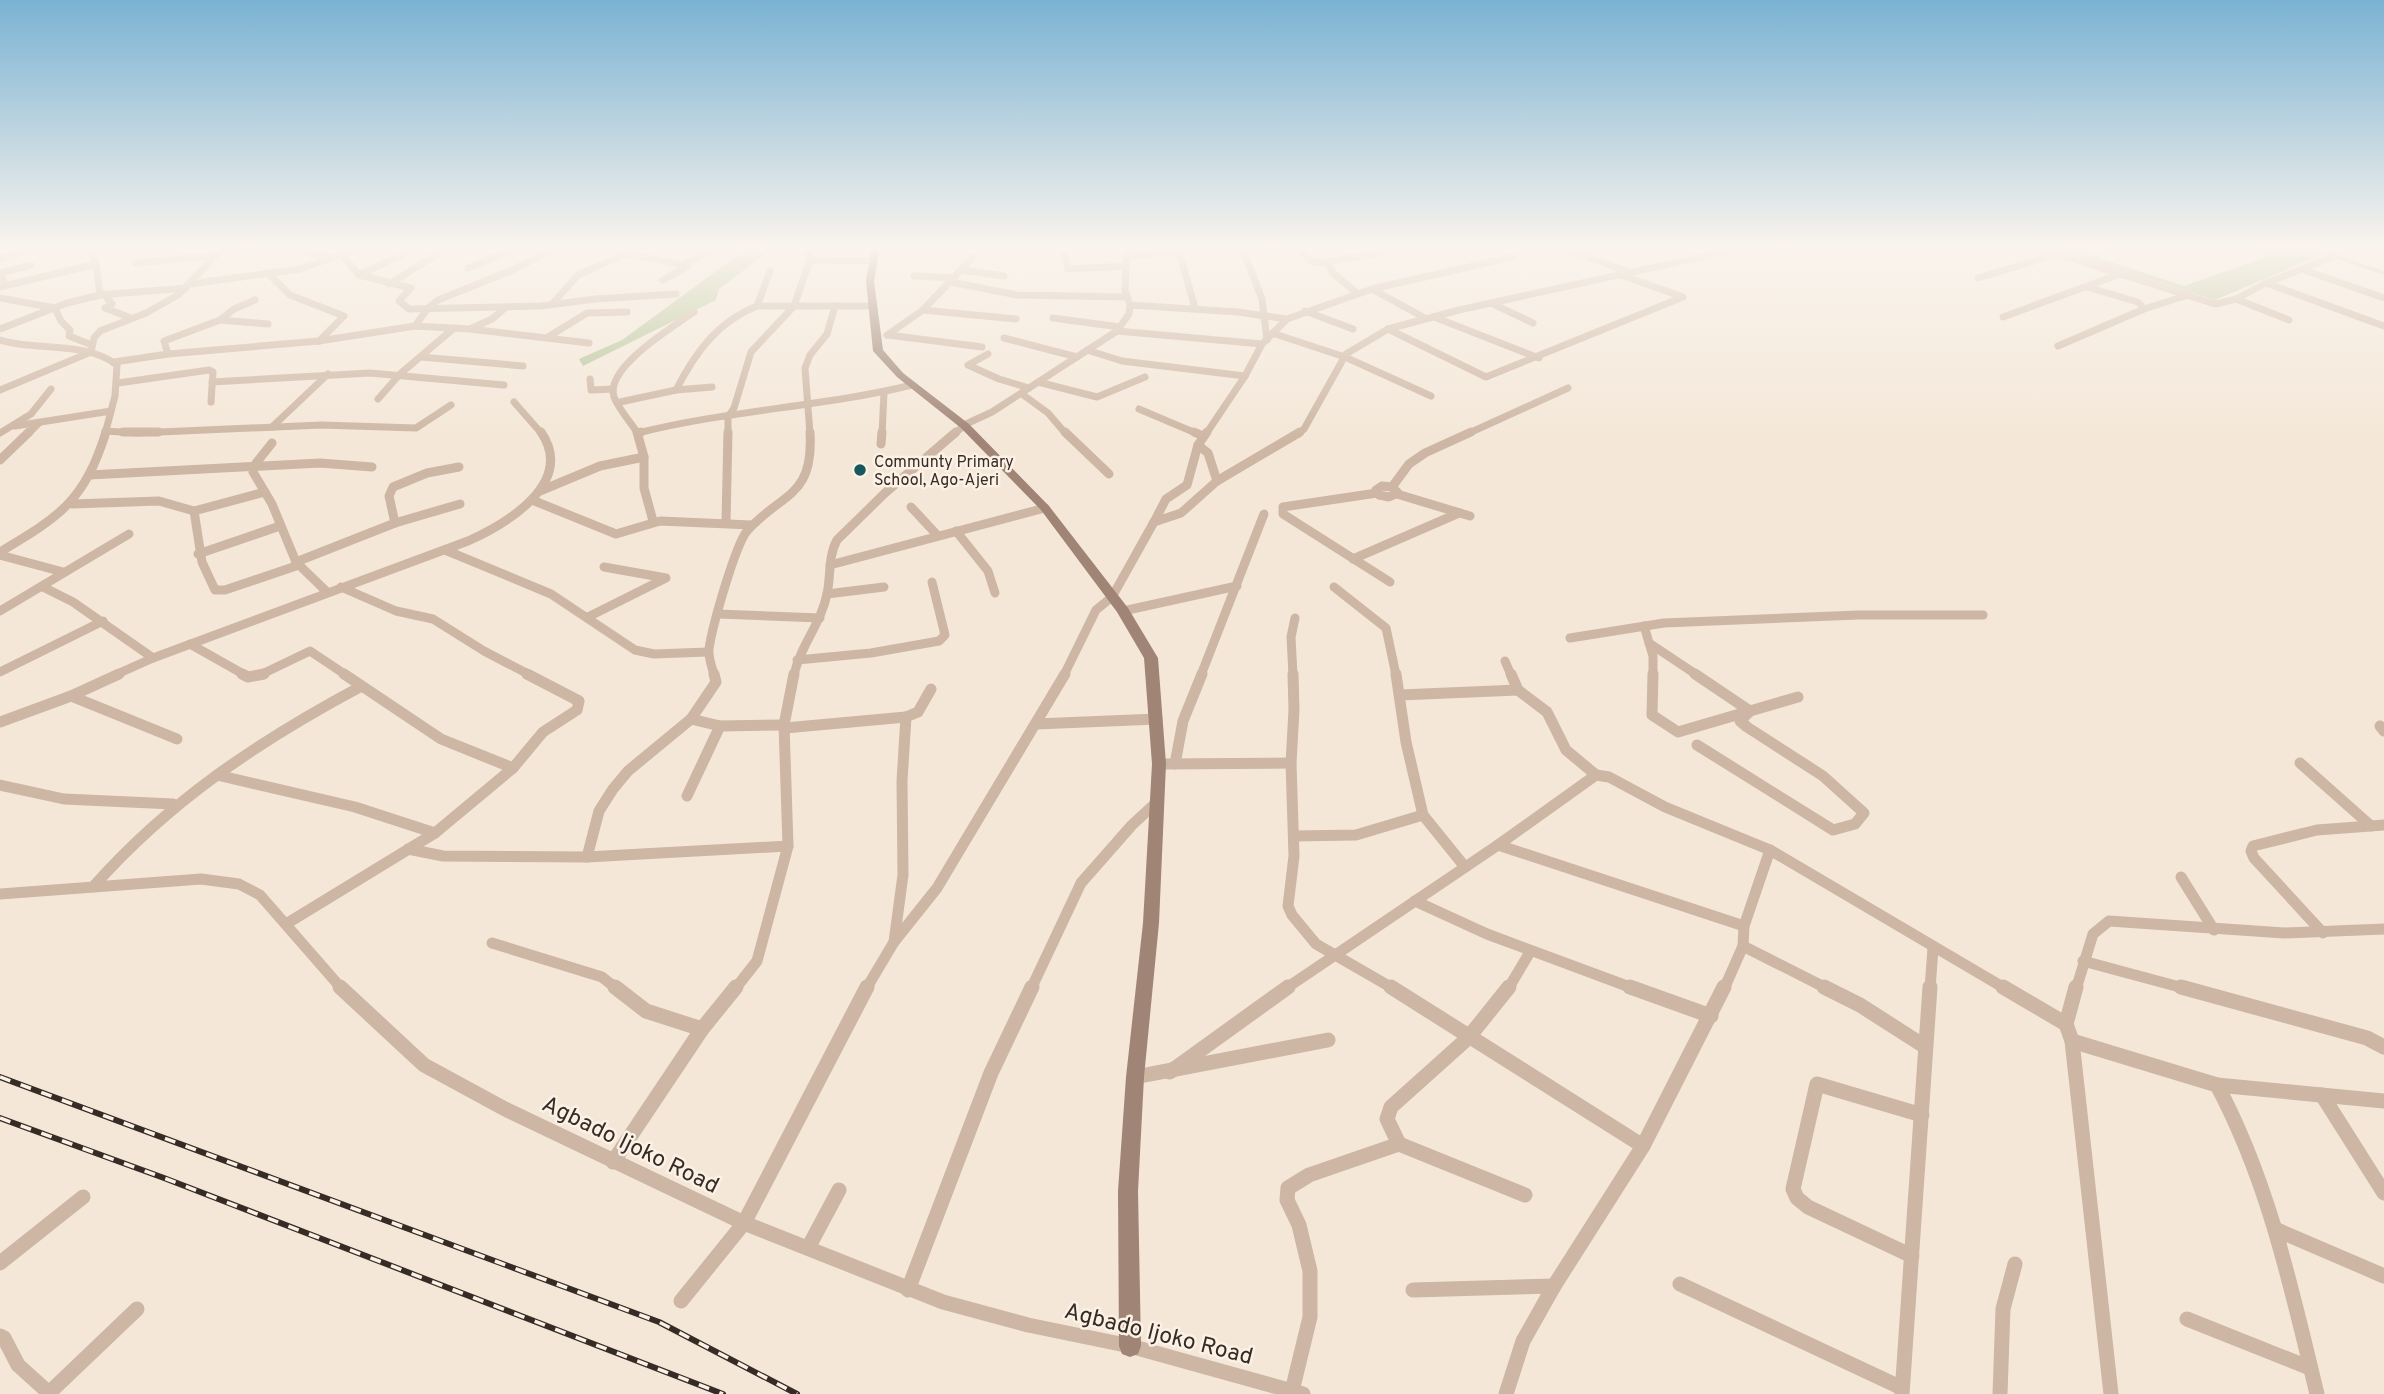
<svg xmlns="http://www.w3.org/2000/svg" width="2384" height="1394" viewBox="0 0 2384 1394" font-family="Overpass,sans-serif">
<rect width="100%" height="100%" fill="#f4e7d8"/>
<g fill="#b5c497">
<path d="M749,247H774L719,289L716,300L583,366L579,359L622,340Z"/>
<path d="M2047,247H2077L2103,256L2099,258L2184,286L2269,256L2239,247H2299L2323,254L2215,300Z"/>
</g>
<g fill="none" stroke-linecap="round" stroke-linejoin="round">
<g stroke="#cdb6a3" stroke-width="7">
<path d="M95,247L91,254L96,264L100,295"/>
<path d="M285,247L332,258"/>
<path d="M1178,247L1195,308"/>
<path d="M1242,247L1262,299L1267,340"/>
<path d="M1296,247L1313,262L1325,263"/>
<path d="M1560,247L1627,271"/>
<path d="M2036,247L2215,304L2236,299L2266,283L2335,256"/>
<path d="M2378,247L2384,249"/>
<path d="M626,253L688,266L663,280"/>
<path d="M1064,254L1068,269L1126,266"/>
<path d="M1580,254L1600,247"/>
<path d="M343,256L359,275L411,288L399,301L409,309L540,306L595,299L676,294"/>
<path d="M1128,256L1227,247"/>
<path d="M0,259L35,247"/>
<path d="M810,260L874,261"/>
<path d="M136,263L210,256"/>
<path d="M683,264L720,247"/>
<path d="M468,268L520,247"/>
<path d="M2301,269L2384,298"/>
<path d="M962,270L1004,276"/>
<path d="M268,273L290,295L344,316L319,341"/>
<path d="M359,275L407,252"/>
<path d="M914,276L955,278"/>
<path d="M1978,278L2057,254"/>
<path d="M951,282L1017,295L1127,297"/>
<path d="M2266,283L2384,326"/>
<path d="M190,284L300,269L361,247"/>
<path d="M389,284L449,247"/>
<path d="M5,285L0,273L31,265"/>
<path d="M0,287L96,264"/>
<path d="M1372,289L1425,318"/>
<path d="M1357,293L1333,273L1327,262L1411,247"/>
<path d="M104,294L112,304L105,308L131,318"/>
<path d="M0,298L55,308L61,321L70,330L69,336L92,345"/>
<path d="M2236,299L2289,320"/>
<path d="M553,303L578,275L640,247"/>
<path d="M1491,303L1533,323"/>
<path d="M1130,305L1238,312L1287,319"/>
<path d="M757,306L770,271"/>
<path d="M2144,309L2188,295"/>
<path d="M923,310L1016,319"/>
<path d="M1305,311L1353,329"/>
<path d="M1434,317L1539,358"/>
<path d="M2003,317L2120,274"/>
<path d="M1053,318L1120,327"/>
<path d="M220,320L268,324"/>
<path d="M415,326L428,308L438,300L510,271L558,247"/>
<path d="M472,328L492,319L506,307"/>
<path d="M0,329L67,303L100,295L186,288"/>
<path d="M1388,329L1486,377L1683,297L1618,274"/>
<path d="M1117,331L1262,344"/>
<path d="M1272,333L1345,357L1431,396"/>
<path d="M887,335L923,310L973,257"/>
<path d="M888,335L982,347"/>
<path d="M548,337L587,313L627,312"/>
<path d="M1004,338L1077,357"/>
<path d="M0,340C36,351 86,341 117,365L115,396L105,434"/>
<path d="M2058,346L2144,309L2138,302L2087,287"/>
<path d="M1087,350L1122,361L1245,376"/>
<path d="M168,354L164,341L220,320L234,309L255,300"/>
<path d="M988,354L968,365L999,379L1029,388"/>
<path d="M421,357L523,366"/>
<path d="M114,362L168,354L319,341L415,326L470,329L589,343"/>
<path d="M590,379L591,390L613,389"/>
<path d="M212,382L370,373L504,385"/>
<path d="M1038,382L1097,397L1145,377"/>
<path d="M118,383L209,370L213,372L211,402"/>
<path d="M0,390L91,352L94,338L100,331L146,313L178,295L224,247"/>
<path d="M676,390C695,353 717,322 757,306H873"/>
<path d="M1022,394L1048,413L1066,434"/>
<path d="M378,399L400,374L454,328"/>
<path d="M514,402L542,434"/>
<path d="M620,402L676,390L712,387"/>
<path d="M1139,409L1198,434"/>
<path d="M15,426L111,411"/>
<path d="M272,427L328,374"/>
<path d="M105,431L137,433L321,425L416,428L451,405"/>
<path d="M0,433L31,414L51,389"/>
<path d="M638,433C728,410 822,407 912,385"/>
<path d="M28,434L39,423"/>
<path d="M638,434C631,422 619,410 614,397C604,368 674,326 694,312"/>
<path d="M728,434V417L734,408L751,352L794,306L810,260L808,254L814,247"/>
<path d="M810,434L805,368L810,355L827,334L835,306"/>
<path d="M882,434L884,393"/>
<path d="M954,434L966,424L992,412L1117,331L1129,314L1130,305L1125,290L1127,247"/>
<path d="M1206,434L1245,376L1262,344L1287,319L1372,289L1512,257"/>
<path d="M1298,434L1304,429L1346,354L1388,329L1459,310L1746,247"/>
<path d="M1467,434L1568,388"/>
</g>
<g stroke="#cdb6a3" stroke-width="9">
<path d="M123,432H158"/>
<path d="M637,432L644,457V488L653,521"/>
<path d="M1065,432L1109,474"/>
<path d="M1194,432L1203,436"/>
<path d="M638,433L641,432"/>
<path d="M272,443L253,467V472L272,504L296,562L327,592"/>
<path d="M881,444L882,432"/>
<path d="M0,460L29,432"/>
<path d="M89,475L320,463L372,467"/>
<path d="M1217,481L1300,432"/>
<path d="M1382,486L1392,487L1398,493L1389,497L1379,495L1376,490Z"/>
<path d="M1392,487L1409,464L1425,453L1471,432"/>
<path d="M540,491L600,466L644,457"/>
<path d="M1377,493L1283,507V514L1390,582"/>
<path d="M1397,494L1470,516"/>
<path d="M532,500L616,534L660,521L751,525"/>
<path d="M72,504L159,501L194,511L202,562L215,590H225L299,565"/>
<path d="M911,507L938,536"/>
<path d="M194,511L265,492"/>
<path d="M726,522L728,432"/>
<path d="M1154,522L1166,499L1187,485L1198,445L1207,432"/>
<path d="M395,523L389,496L393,487L427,473L459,467"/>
<path d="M956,531L988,571L995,593"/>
<path d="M445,550L551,594L635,650L654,654L708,652"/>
<path d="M0,552C60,516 84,502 106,432"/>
<path d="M198,554L280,526"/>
<path d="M0,555L63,572"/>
<path d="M1353,559L1459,513"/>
<path d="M296,562L395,523L460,504"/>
<path d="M830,565L1045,508"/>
<path d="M43,587L73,602L153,658"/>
<path d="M341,587L396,611L433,619L484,651L530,675"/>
<path d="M1334,587L1386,628L1396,675"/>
<path d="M827,594L884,587"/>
<path d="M0,611L129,534"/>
<path d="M1123,611L1237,586"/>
<path d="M718,614L820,618"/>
<path d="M588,617L666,578L604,567"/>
<path d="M1644,626L1653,656V675"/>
<path d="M1570,638L1664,623L1858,615H1983"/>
<path d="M1649,643L1697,675"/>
<path d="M190,644L245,675"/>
<path d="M797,660L871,653L939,641L945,635L932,582"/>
<path d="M1505,661L1511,675"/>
<path d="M0,672L103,621"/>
<path d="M115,675L153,658L468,541C506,524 576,483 541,432"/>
<path d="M260,675L310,651L346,675"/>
<path d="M714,675C712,667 708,657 709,649C712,627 735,546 747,531C782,492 814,498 810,432"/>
<path d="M794,675C800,646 821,624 827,594C831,576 828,556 837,540L885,493L956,432"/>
<path d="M1064,675L1096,610L1112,597L1154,522L1181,513L1217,481L1208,453L1198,445"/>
<path d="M1201,675L1264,514"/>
<path d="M1293,675L1291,637L1295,618"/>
</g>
<g stroke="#cdb6a3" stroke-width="11">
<path d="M242,674L248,677L264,674"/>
<path d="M344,674L441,739L513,768"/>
<path d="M1293,674L1294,710L1291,763L1294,856L1288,906L1292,915L1316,944L1394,989"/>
<path d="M1396,674L1406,742L1423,815L1465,867"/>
<path d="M1511,674L1518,690L1547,712L1566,750L1596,775L1609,777L1665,807L1770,850L2006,989"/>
<path d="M1653,674L1652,715L1678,732L1798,697"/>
<path d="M1695,674L1750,711L1740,721L1747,727L1823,776L1864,813L1855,824L1833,830L1697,745"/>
<path d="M1400,695L1518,690"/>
<path d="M71,696L177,739"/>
<path d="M691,719L720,726L784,725"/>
<path d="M0,722L71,696L119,674"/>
<path d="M1036,724L1157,719"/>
<path d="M2380,726L2384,731"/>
<path d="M785,728L906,717"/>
<path d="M2300,763L2371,826"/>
<path d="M1159,764L1291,763"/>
<path d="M1175,764L1183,721L1202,674"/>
<path d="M217,775L355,807L435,833"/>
<path d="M0,785L64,799L173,804"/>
<path d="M687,796L720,726"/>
<path d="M1294,836L1356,835L1423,815"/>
<path d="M1498,845L1744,926"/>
<path d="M408,849L443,856L587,857L788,846"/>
<path d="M587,857L599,811L613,789L628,771L691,719L716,682L714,674"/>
<path d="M2181,877L2214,930"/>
<path d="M93,887C169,801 259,741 360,687"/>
<path d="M0,894L201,879L239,884L260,895L342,989"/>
<path d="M1415,901L1487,934L1635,989"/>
<path d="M286,924L435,833L513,768L543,732L577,710L579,701L527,674"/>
<path d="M2323,933L2254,858L2251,851L2253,846L2317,830L2384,825"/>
<path d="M894,942L903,875L902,781L906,717L918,712L931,689"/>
<path d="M492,943L602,977L617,989"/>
<path d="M1743,946L1828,989"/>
<path d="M2083,961L2187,989"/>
<path d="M735,989L757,961L788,846L784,725L794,674"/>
<path d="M866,989L894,942L937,888L1065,674"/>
<path d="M1031,989L1081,883L1132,825L1158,801"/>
<path d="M1285,989L1498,845L1596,775"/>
<path d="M1508,989L1530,952"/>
<path d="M1724,989L1743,946L1744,926L1770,850"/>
<path d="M1930,989L1933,948"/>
<path d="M2076,989L2093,934L2109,921L2284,933L2384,929"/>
</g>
<g stroke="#cdb6a3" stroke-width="15">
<path d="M340,987L424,1065L505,1109L744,1223L943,1302L1028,1325L1130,1346L1303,1394"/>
<path d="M615,987L646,1011L702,1029"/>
<path d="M1391,987L1643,1146"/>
<path d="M1630,987L1711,1016"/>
<path d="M1824,987L1860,1005L1924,1046"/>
<path d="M2003,987L2066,1024"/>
<path d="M2076,987L2066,1024L2072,1041L2111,1394"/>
<path d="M2181,987L2367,1038L2384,1047"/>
<path d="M2072,1041L2217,1085L2384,1101"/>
<path d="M1170,1072L1288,987"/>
<path d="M1135,1077L1328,1040"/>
<path d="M2217,1085C2269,1183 2291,1287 2317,1394"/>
<path d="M2322,1095L2384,1193"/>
<path d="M1399,1144L1387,1119L1391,1107L1468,1038L1509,987"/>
<path d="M613,1162L702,1029L736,987"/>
<path d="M2277,1230L2384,1276"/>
<path d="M808,1248L839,1190"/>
<path d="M1912,1256L1808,1207L1797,1198L1793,1189L1817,1084L1922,1115"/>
<path d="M0,1263L83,1197"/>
<path d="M1680,1284L1902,1388"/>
<path d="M908,1290L991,1073L1032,987"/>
<path d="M1413,1290L1554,1286"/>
<path d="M681,1301L744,1223L867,987"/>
<path d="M2187,1319L2310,1368"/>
<path d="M0,1336L4,1338L18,1365L49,1393"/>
<path d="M1292,1391L1310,1317V1271L1299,1225L1287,1200L1288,1188L1309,1175L1399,1144L1525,1195"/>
<path d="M48,1394L137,1309"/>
<path d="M1506,1394L1523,1341L1554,1286L1643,1146L1724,987"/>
<path d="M1902,1394L1930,987"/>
<path d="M2000,1394L2003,1309L2015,1264"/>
</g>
<path fill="#cdb6a3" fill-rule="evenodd" d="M2303,247H2313L2384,271V275Z"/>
<path fill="#a08475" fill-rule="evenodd" d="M872,247H880L874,281L883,350L903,373L969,424L1049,506L1128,608L1158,658L1166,764L1159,923L1144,1077L1138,1191L1141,1346L1138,1354L1130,1357L1122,1354L1119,1346L1118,1191L1126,1077L1143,923L1152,764L1144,658L1117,612L1041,510L961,428L897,377L873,351L866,281Z"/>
<g stroke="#372b26" stroke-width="6">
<g id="rail">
<path d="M0,1077L659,1322L797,1394"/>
<path d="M0,1118L164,1178L723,1394"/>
</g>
</g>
<use href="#rail" stroke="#fbf1e5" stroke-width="3.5" stroke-dasharray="11" stroke-linecap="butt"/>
</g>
<linearGradient id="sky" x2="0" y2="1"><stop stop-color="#7ab2d3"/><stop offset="0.56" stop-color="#faf4ed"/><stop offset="1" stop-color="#faf4ed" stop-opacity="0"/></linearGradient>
<rect width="2384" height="442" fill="url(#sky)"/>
<circle fill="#18585c" stroke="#fbf1e5" stroke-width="2.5" cx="860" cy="470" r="7"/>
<g text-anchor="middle" stroke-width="5" stroke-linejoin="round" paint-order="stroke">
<g font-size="16" fill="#372b26" stroke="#fbf1e5" text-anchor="start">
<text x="874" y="467">Communty Primary<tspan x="874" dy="18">School, Ago-Ajeri</tspan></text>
</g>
<g font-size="23" fill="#372b26" stroke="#fbf1e5">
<text transform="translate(631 1144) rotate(26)" y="8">Agbado Ijoko Road</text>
<text transform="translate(1159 1333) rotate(14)" y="8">Agbado Ijoko Road</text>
</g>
</g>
</svg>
